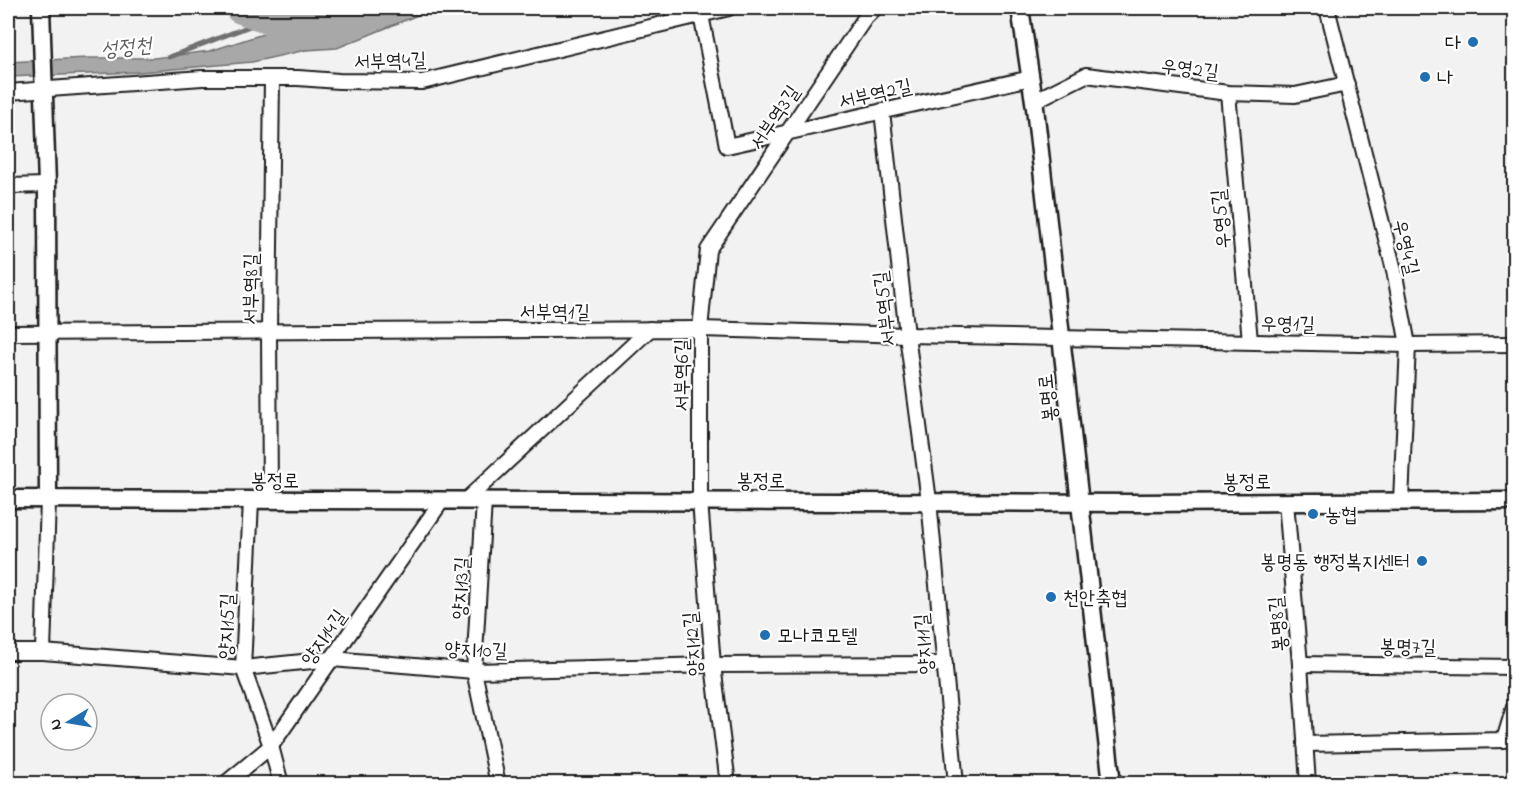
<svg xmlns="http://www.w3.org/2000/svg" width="1522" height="791" viewBox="0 0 1522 791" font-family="'Indie Flower','Poor Story',sans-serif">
<rect width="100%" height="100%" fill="#f2f2f2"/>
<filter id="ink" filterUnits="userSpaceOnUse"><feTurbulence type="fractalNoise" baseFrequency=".0167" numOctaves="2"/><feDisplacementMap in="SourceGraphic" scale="12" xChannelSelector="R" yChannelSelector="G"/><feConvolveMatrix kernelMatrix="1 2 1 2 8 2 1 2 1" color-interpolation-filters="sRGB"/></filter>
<g filter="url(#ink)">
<path fill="#a8a8a8" stroke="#707070" stroke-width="1.5" d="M328,8H435L337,48L306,50L252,62L140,72L8,77V62L87,58H154L210,51L263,34L278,21Z"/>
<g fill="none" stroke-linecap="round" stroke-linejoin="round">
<path stroke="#707070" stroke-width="5" d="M169,57L250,26H277"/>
<path stroke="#a8a8a8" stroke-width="32" d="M241,8L278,21L313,25L375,8"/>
<g stroke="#1c1c1c" stroke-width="18">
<g id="minor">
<path d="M1327,8L1394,270L1408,345L1401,501"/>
<path d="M701,15L727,146L1031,78"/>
<path d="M8,92L202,78H298L339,81L422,82L729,8"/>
<path d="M1228,93L1250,341"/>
<path d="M1034,101L1086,75L1228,93L1295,95L1347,84"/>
<path d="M882,111L907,335L929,501L956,784"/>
<path d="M8,186L47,185"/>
<path d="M8,333L700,329L907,335L1408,345L1514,344"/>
<path d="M270,500L269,332L272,78"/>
<path d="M251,501L243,668L271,746L281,784"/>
<path d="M465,501L650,329"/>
<path d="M484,501L474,671L498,784"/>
<path d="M1286,502L1300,664L1308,784"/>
<path d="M8,652H43L243,668L332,659L474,671L713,665L945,664"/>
<path d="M43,652L48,500"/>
<path d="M1300,664L1514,667"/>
<path d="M1305,744L1504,740L1514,707"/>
<path d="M225,784L271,746L441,502"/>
<path d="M728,784L713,665L700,501V329L708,250L865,18L875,8"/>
</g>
</g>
<g stroke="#1c1c1c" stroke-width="21">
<g id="tertiary">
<path d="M41,8L47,185L48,500"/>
<path d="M1020,8L1035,108L1112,784"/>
<path d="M8,499L1137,503L1514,501"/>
</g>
</g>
<use href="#minor" stroke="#fff" stroke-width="14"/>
<use href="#tertiary" stroke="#fff" stroke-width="16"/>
</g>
</g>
<g fill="#1f6fb2" stroke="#fff" stroke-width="2">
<circle cx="1473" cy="42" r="6"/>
<circle cx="1425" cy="77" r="6"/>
<circle cx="1313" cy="514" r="6"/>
<circle cx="1422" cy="561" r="6"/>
<circle cx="1051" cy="597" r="6"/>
<circle cx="765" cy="635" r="6"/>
</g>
<g text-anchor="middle" stroke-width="4.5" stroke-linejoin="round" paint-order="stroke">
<g font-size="20" fill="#1c1c1c" stroke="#fff" text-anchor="start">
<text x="1461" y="49" text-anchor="end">다</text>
<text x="1437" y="84">나</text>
<text x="1325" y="521">농협</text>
<text x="1410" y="568" text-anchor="end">봉명동 행정복지센터</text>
<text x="1063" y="604">천안축협</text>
<text x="777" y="642">모나코모텔</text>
</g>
<g font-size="20" fill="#1c1c1c" stroke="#fff">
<text transform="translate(390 60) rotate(-2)" y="7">서부역4길</text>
<text transform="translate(1190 68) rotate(7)" y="7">우영2길</text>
<text transform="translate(875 93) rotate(-13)" y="7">서부역2길</text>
<text transform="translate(774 117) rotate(-56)" y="7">서부역3길</text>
<text transform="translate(1220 219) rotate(-95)" y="7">우영5길</text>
<text transform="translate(1407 247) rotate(77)" y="7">우영4길</text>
<text transform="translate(250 289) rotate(-89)" y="7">서부역8길</text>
<text transform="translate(884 309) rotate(-97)" y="7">서부역5길</text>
<text x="555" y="318">서부역1길</text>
<text transform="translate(1288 323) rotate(1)" y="7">우영1길</text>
<text transform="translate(681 375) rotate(-90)" y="7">서부역6길</text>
<text transform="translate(1047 398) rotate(-96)" y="7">봉명로</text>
<text x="275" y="487">봉정로</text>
<text x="761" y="487">봉정로</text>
<text x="1247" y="488">봉정로</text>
<text transform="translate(460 588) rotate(-87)" y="7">양지13길</text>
<text transform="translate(1277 624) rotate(-95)" y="7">봉명8길</text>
<text transform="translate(226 626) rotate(-88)" y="7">양지15길</text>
<text transform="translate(323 637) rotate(-55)" y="7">양지14길</text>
<text transform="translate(692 644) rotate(-95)" y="7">양지12길</text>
<text transform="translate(923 644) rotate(-95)" y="7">양지11길</text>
<text transform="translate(1408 646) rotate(1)" y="7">봉명7길</text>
<text transform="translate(476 649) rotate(2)" y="7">양지10길</text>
</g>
<g font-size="21" font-style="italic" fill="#5b5b5b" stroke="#fff">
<text transform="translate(126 47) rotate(-6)" y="7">성정천</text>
</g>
</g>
<rect width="1522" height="791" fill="none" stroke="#fff" stroke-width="30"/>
<rect x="15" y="15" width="1492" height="761" fill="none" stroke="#1c1c1c" stroke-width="2" filter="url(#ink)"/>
<g transform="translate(69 722) rotate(259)"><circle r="28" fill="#ffffff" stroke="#a4a4a4" stroke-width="1.5"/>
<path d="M0-4.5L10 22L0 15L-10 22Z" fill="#1f6fb2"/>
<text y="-9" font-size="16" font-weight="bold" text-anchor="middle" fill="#1c1c1c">N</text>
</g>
</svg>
